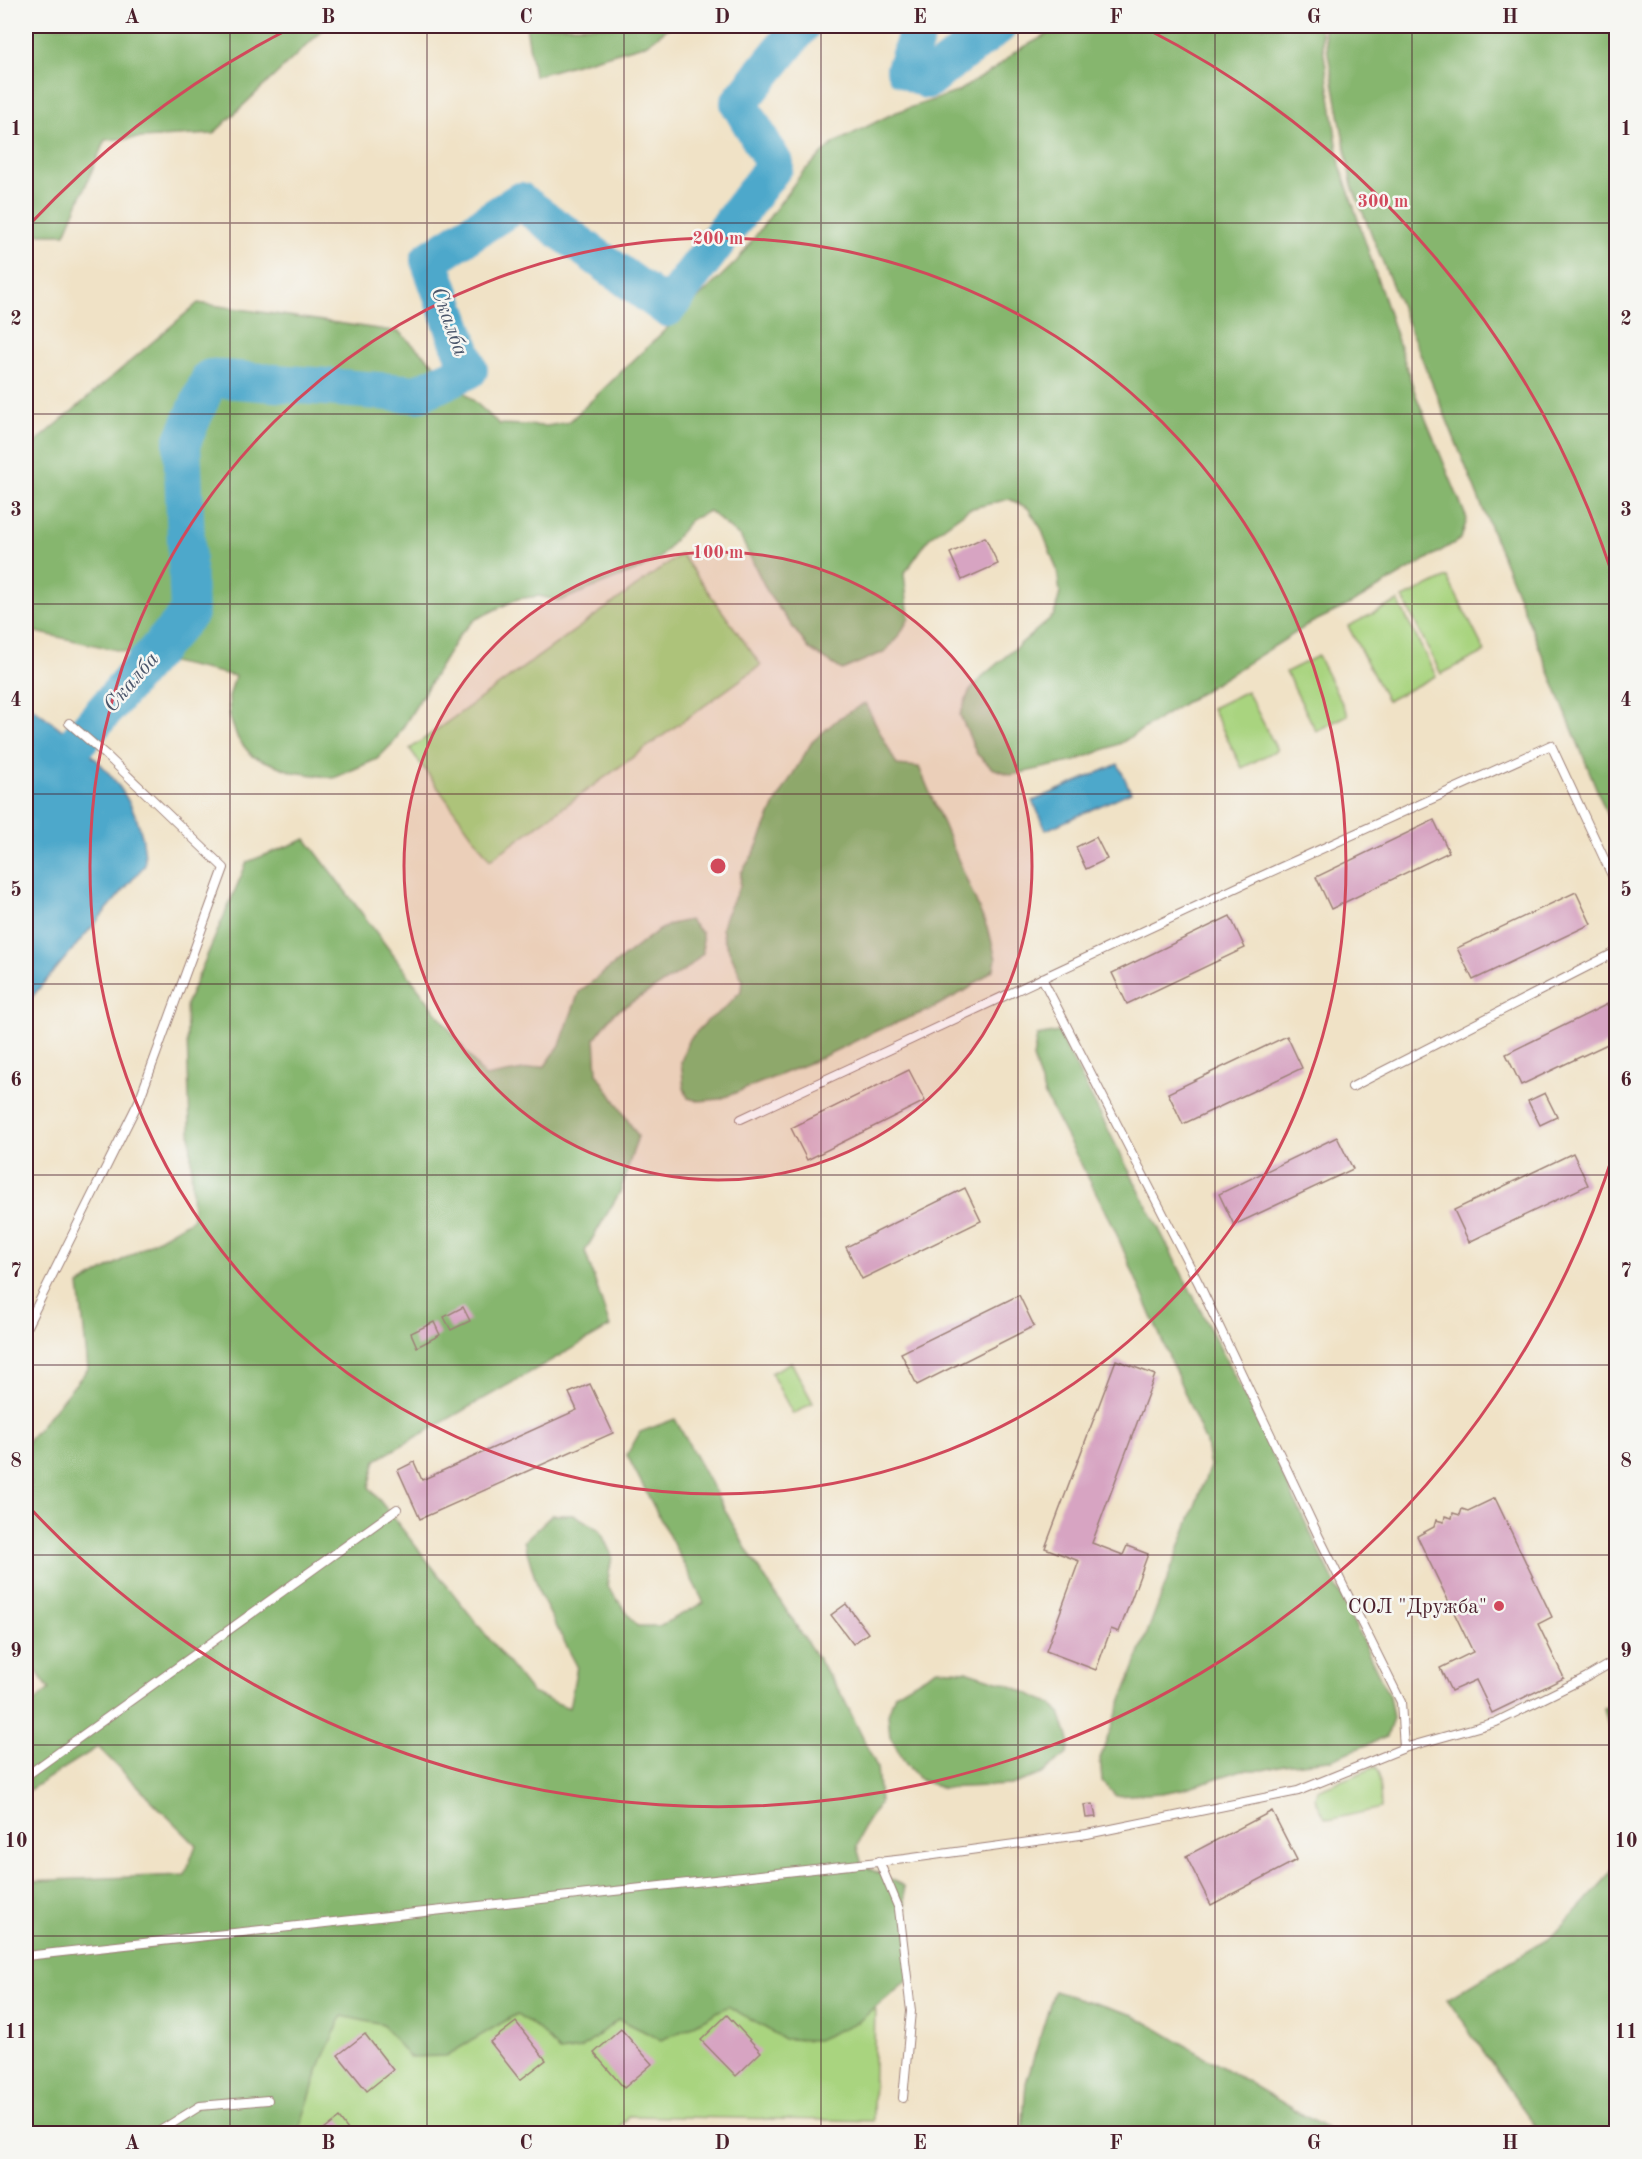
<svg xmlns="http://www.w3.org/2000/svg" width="1642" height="2159" viewBox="0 0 1642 2159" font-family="'Old Standard TT',serif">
<rect width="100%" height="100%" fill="#f6f6f2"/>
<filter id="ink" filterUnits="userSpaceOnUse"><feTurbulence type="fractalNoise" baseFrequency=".0167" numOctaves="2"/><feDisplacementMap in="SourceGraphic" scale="12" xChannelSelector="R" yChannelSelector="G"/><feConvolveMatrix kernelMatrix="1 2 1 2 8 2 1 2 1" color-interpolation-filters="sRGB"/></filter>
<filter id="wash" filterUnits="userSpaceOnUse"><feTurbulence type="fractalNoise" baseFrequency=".008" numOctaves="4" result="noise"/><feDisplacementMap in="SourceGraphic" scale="24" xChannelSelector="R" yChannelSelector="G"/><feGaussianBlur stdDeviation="1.35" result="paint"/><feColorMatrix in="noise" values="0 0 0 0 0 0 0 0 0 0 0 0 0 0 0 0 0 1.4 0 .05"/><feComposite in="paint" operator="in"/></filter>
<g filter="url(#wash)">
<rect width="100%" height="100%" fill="#f0e2c6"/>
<g fill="#a9d47f" stroke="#7a7a55" stroke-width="1.5">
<path d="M681,554L761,665L490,860L410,749Z"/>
<path d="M1447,577L1485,652L1441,674L1403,598Z"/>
<path d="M1398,601L1436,676L1387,701L1348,626Z"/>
<path d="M1318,656L1348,715L1316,731L1286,672Z"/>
<path d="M1247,691L1277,750L1242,768L1212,708Z"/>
<path d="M791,1362L813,1403L793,1414L771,1373Z"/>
<path d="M1376,1767L1379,1771L1381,1808L1333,1819L1325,1818L1315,1798L1317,1790Z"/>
<path d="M876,1937L873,2121L628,2116L616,2134L221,2133L192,1967Z"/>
</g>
<g fill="#86b66e" stroke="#686a4c" stroke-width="1.5">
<path d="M26,26H327L213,134L105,140L65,234H26Z"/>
<path d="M526,26H671L647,44L534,76Z"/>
<path d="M1063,26H1320L1340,165L1415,393L1467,519L1461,539L1351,604L1311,623L1121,743L1075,761L1011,775L992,768L977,754L960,715L969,692L984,675L1054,615L1060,593L1057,570L1041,528L1028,508L1009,499L969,509L930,537L904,574L909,618L899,636L884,652L842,670L809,649L769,595L741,538L709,511L690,520L661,557L640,569L560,601L539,596L517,599L476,619L460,634L394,742L377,759L334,778L293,772L252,756L238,739L230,718L229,697L235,676L26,630V446L28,449L198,303L399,332L499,424L547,426L569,422L737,261L802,173L834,143L894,113L957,92L996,68L1016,51Z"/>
<path d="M1323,26H1616V837L1352,186Z"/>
<path d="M865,703L897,765L919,767L990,935L996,959L994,969L968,989L929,1010L876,1031L814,1061L720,1099L699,1101L688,1098L684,1088L681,1062L688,1041L707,1021L725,1008L741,991L742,979L724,939L722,928L725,917L740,886L741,873L754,853L775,804L812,742L839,718Z"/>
<path d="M306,839L485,1077L545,1066L560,1045L579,992L656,932L671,924L689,920L702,933L703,953L688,968L614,1013L595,1038L597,1073L638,1136L620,1192L585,1251L610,1327L376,1460L369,1487L532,1693L569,1708L577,1666L540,1595L524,1541L552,1515H575L600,1530L612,1556L607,1586L637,1626H659L704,1603L627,1455L640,1432L675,1419L748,1552L843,1697L877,1767L880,1802L862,1830L857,1847L862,1865L904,1886L911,1978L859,2021L817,2040L784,2039L728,2006L687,2029L661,2040L619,2019L581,2049L559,2052L543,2033L517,2014L446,2056L409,2057L383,2025L342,2016L321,2062L298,2133H26V1881L185,1875L196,1845L98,1747L26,1792V1709L49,1689L26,1656V1443L88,1369L79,1285L193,1219L186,1005L247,862Z"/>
<path d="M1058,1032L1242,1391L1389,1696L1393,1718L1387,1737L1329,1760L1284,1765L1263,1770H1242L1183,1789L1161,1793L1116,1796L1102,1781L1100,1758L1210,1466L1206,1443L1111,1221L1045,1096L1033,1058L1037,1036Z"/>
<path d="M937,1669L966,1671L1007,1684L1052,1704L1060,1713L1070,1743L1067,1754L1042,1774L1011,1785L942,1788L921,1780L906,1764L890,1737L888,1714L895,1694Z"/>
<path d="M1616,1706V1754L1604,1709Z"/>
<path d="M1616,1856V2133H1540L1447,1999L1554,1935L1610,1874Z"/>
<path d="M1054,1991L1134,2015L1334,2133H1022L1026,2083Z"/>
</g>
<g fill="#4da8cb" stroke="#4c647b" stroke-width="1.5">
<path d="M26,703C81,743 146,789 145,865L26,1004Z"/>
<path d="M1118,764L1131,792L1046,830L1033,801Z"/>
</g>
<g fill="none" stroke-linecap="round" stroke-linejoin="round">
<g stroke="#4da8cb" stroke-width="38">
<path d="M920,26L905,69L927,80L998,26"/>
<path d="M26,811L78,741L189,613L182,442L210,378L417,394L469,370L429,260L520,201L667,308L775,165L739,103L801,26"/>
</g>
</g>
<g id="blocks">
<g fill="#d7a4c2">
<path d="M985,537L998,564L962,580L950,553Z"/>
<path d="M1434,820L1449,852L1331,909L1316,877Z"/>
<path d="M1096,837L1107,859L1086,869L1076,847Z"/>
<path d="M1576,892L1591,924L1473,980L1457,948Z"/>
<path d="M1230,916L1245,948L1127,1004L1112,973Z"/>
<path d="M1616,1000V1040L1521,1085L1506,1054Z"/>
<path d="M1287,1036L1302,1068L1183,1124L1168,1093Z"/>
<path d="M909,1070L925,1101L807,1160L791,1128Z"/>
<path d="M1545,1093L1557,1117L1540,1125L1528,1101Z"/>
<path d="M1337,1137L1353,1169L1234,1225L1219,1194Z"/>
<path d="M1573,1153L1588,1185L1469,1242L1454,1210Z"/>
<path d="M965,1188L981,1221L862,1279L846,1247Z"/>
<path d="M1019,1295L1034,1326L917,1385L901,1353Z"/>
<path d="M463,1307L470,1321L451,1330L444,1317Z"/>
<path d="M434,1322L440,1335L417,1347L411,1333Z"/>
<path d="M1116,1360L1155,1375L1092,1543L1123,1555L1127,1546L1148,1554L1119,1632L1111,1629L1096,1670L1046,1651L1079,1561L1045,1548Z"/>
<path d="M590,1384L613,1433L420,1519L398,1470L414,1462L422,1480L577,1410L569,1393Z"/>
<path d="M1495,1498L1552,1617L1538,1624L1564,1678L1492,1713L1476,1680L1451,1691L1440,1668L1473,1652L1417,1536L1434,1527L1436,1520L1444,1522L1445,1516L1452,1518L1453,1513L1460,1515L1462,1509L1468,1511Z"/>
<path d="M846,1604L868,1633L853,1644L831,1615Z"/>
<path d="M1093,1804L1096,1817L1086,1818L1084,1805Z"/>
<path d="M1272,1811L1297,1860L1211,1905L1186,1856Z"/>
<path d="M727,2015L761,2052L736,2076L701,2040Z"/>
<path d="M516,2022L546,2060L520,2080L490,2042Z"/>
<path d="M621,2029L652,2064L624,2088L594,2053Z"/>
<path d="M365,2034L393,2070L367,2091L338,2055Z"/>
<path d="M339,2118L351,2134H319Z"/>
</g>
</g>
</g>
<g filter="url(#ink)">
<use href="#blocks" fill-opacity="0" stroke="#9d8078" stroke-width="1.5"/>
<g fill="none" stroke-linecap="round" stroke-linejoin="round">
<g stroke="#9d8078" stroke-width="10">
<g id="lane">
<path d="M1352,1087L1616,952"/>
<path d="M741,1119L1257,878L1551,745L1616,884"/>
<path d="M26,1328L139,1101L224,868L106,755L69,723"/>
<path d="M1404,1748L1496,1722L1587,1677L1616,1660"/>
<path d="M26,1776L397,1509"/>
<path d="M879,1861L899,1909L911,2011L903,2098"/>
<path d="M26,1956L905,1859L1087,1834L1298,1791L1404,1748L1401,1702L1319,1537L1199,1284L1042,978"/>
<path d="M155,2134L200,2106L268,2100"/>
</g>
</g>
<use href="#lane" stroke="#fff" stroke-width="8"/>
</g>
</g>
<path fill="none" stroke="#4a1f2b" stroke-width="1.5" stroke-opacity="0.55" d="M230,26V2134M427,26V2134M624,26V2134M821,26V2134M1018,26V2134M1215,26V2134M1412,26V2134M26,223H1616M26,414H1616M26,604H1616M26,794H1616M26,984H1616M26,1175H1616M26,1365H1616M26,1555H1616M26,1745H1616M26,1936H1616"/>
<circle cx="718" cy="866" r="314" fill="#d1495b" fill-opacity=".12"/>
<g fill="none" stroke="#d1495b" stroke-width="3">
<circle cx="718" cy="866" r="314"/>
<circle cx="718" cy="866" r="628"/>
<path d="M1615 1149A941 941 0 0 1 30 1508M30 224A941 941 0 0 1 291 28M1145 28A941 941 0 0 1 1615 583"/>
</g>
<circle fill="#d1495b" stroke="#f6f6f2" stroke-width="2" cx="1499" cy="1606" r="6"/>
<g text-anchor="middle" stroke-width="5" stroke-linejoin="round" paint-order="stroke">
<g font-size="21" fill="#4a1f2b" stroke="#f6f6f2" text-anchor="end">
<text x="1487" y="1613">СОЛ "Дружба"</text>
</g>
<g font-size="22" font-style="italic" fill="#4b566b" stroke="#f6f6f2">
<text transform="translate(451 321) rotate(70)" y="8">Скалба</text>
<text transform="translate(130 681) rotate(-49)" y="8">Скалба</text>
</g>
</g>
<circle cx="718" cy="866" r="9" fill="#d1495b" stroke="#f6f6f2" stroke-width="3"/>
<g font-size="18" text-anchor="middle" font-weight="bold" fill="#d1495b" stroke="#f6f6f2" stroke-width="5" stroke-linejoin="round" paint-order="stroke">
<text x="1383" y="207">300 m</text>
<text x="718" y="244">200 m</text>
<text x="718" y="558">100 m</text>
</g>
<rect width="1642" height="2159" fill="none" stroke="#f6f6f2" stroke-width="66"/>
<rect x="33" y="33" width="1576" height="2093" fill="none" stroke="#4a1f2b" stroke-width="2"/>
<g font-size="20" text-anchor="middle" font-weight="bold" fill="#4a1f2b">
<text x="132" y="23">A</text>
<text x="328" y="23">B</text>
<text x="526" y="23">C</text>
<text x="722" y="23">D</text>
<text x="920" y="23">E</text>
<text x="1116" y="23">F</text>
<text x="1314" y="23">G</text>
<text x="1510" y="23">H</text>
<text x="16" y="135">1</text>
<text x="1626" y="135">1</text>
<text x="16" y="325">2</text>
<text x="1626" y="325">2</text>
<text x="16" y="516">3</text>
<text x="1626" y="516">3</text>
<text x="16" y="706">4</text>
<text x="1626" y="706">4</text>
<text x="16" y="896">5</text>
<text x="1626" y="896">5</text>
<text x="16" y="1086">6</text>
<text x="1626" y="1086">6</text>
<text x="16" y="1277">7</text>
<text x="1626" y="1277">7</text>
<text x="16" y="1467">8</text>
<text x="1626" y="1467">8</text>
<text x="16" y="1657">9</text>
<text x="1626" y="1657">9</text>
<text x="16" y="1847">10</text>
<text x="1626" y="1847">10</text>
<text x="16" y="2038">11</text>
<text x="1626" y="2038">11</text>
<text x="132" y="2149">A</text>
<text x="328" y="2149">B</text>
<text x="526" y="2149">C</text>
<text x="722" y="2149">D</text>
<text x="920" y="2149">E</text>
<text x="1116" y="2149">F</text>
<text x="1314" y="2149">G</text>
<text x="1510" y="2149">H</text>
</g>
</svg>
